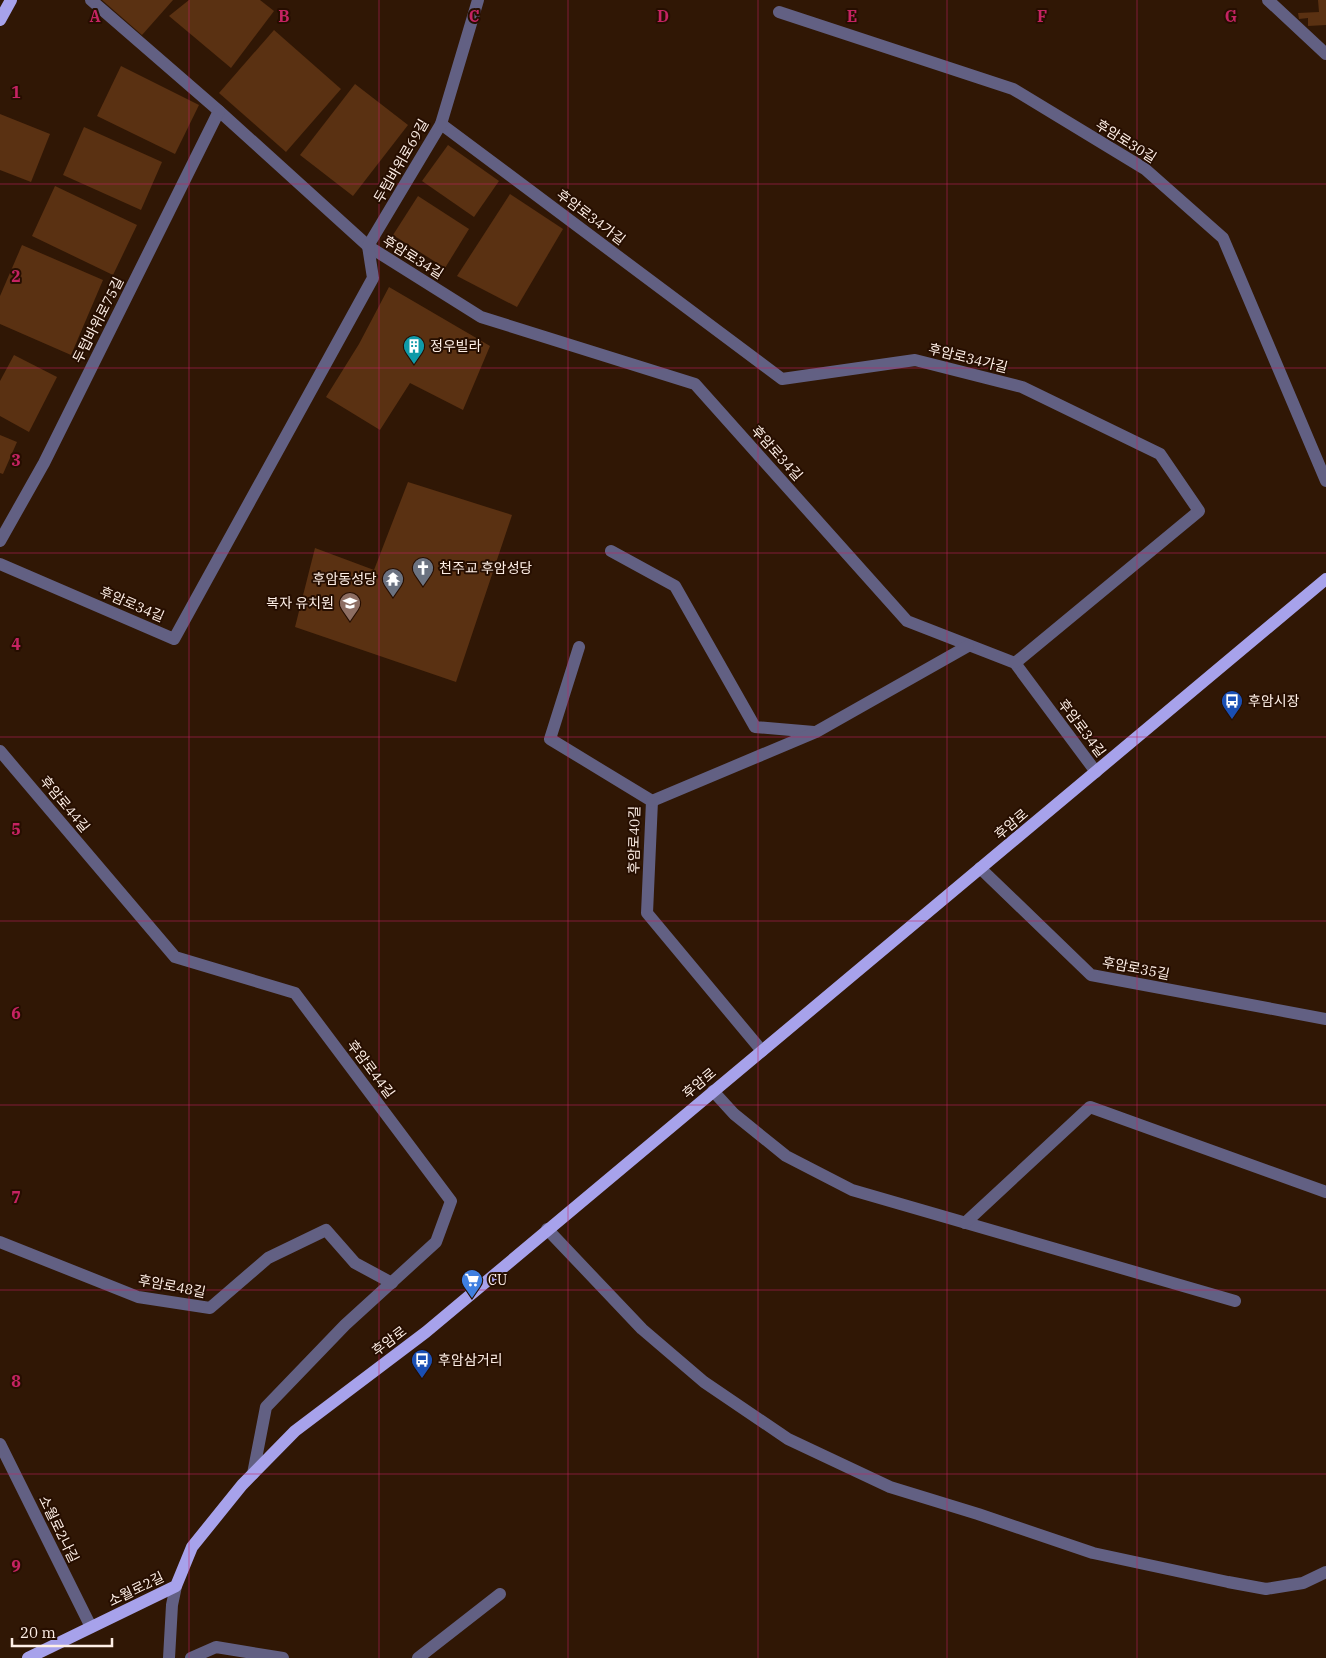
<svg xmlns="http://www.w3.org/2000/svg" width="1326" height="1658" viewBox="0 0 1326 1658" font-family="'IBM Plex Serif','Noto Sans KR',serif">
<rect width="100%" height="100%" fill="#301705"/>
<g fill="#5a3112">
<path d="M102,0H173L142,35Z"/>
<path d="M189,0H260L274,11L231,68L169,16Z"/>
<path d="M1318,0H1326V25L1308,26V18L1299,19L1298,13L1319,12Z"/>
<path d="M274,30L341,89L286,152L219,93Z"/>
<path d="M121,66L199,105L175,154L97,116Z"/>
<path d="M355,84L408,125L353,196L300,155Z"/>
<path d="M0,114L50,134L31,182L0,170Z"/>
<path d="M84,127L162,162L141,210L63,175Z"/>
<path d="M448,145L499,181L474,217L422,181Z"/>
<path d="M55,186L137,225L113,275L32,236Z"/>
<path d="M510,194L563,229L517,307L457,276Z"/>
<path d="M418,196L469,229L445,268L393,235Z"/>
<path d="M22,245L103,280L71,355L0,324V296Z"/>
<path d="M389,287L490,346L463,410L410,383L380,430L326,397L359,344Z"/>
<path d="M14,355L57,377L29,432L0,416V381Z"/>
<path d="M0,435L17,442L3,474L0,473Z"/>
<path d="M408,482L512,515L456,682L295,627L315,548L374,570Z"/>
</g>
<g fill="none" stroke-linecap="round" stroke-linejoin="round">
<g stroke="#626083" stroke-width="12">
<path d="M91,0L219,111L368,246L481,317L695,384L907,621L1015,663L1096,772"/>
<path d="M1268,0L1326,54"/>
<path d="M779,12L1013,89L1145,169L1223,238L1326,481"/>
<path d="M441,124L782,379L915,360L1022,387L1160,454L1199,511L1015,663"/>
<path d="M0,541L44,463L219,111"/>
<path d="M611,551L675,586L755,727L814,732"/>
<path d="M0,564L174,639L373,278L368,246L441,124L478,0"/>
<path d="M579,647L550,739L652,801L647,913L762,1051"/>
<path d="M0,751L175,957L295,993L451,1201L436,1242L345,1325L266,1407L253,1474"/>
<path d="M652,801L816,732L968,646"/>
<path d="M980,868L1091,975L1326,1019"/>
<path d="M713,1091L734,1114L786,1156L852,1190L1235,1301"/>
<path d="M965,1223L1090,1107L1326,1192"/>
<path d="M547,1229L642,1329L704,1382L788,1439L890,1487L978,1514L1093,1553L1228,1582L1266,1589L1303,1583L1326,1572"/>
<path d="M0,1242L138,1297L210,1308L268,1258L326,1230L355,1263L392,1283"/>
<path d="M0,1444L91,1627"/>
<path d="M169,1658L172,1605L176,1586"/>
<path d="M191,1658L216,1647L283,1658"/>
<path d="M418,1658L500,1594"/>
</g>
<g stroke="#a7a2eb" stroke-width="12">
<path d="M0,20L11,0"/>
<path d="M28,1658L176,1586L192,1547L242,1485L295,1431L426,1332L1326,579"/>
</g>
</g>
<path fill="none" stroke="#c52362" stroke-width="1" stroke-opacity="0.55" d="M189,0V1658M379,0V1658M568,0V1658M758,0V1658M947,0V1658M1137,0V1658M0,184H1326M0,368H1326M0,553H1326M0,737H1326M0,921H1326M0,1105H1326M0,1290H1326M0,1474H1326"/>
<defs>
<g id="building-pin" transform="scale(1.125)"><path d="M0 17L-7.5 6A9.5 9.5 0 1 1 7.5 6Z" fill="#0f9aa8" stroke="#260e00"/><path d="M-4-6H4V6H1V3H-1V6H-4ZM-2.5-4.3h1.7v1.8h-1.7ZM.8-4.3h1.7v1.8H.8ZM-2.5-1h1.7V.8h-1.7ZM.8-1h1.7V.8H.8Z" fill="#fff"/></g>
<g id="church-pin" transform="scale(1.125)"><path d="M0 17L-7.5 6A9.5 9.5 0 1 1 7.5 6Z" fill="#6b7280" stroke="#260e00"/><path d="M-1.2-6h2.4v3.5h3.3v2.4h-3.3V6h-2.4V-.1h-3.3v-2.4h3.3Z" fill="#fff"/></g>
<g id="temple-pin" transform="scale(1.125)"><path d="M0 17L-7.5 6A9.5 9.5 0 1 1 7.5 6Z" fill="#6b7280" stroke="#260e00"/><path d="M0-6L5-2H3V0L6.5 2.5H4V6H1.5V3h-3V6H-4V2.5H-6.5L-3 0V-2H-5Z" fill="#fff"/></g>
<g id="school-pin" transform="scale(1.125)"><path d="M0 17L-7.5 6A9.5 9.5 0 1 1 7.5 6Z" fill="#8d6e63" stroke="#260e00"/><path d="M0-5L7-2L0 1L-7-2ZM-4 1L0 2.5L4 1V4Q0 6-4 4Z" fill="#fff"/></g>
<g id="bus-pin" transform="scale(1.125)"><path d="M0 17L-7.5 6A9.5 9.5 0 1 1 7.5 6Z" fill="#1a4fb4" stroke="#260e00"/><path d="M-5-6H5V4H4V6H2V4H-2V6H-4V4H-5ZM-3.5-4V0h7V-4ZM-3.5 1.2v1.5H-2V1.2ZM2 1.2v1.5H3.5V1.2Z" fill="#fff"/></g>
<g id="supermarket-pin" transform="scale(1.125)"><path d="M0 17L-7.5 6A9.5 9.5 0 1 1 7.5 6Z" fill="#3f7fe0" stroke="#260e00"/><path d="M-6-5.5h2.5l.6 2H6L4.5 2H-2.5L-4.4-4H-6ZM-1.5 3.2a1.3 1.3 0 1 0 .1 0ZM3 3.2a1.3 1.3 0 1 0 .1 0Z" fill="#fff"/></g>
</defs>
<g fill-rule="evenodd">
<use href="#building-pin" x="414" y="346"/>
<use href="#church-pin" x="423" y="568"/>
<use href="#temple-pin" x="393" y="579"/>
<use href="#school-pin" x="350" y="603"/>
<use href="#bus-pin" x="1232" y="701"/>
<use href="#supermarket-pin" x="472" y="1280"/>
<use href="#bus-pin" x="422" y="1360"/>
</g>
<g text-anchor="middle" stroke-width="4" stroke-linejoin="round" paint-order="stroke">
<g font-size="14" fill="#feefe6" stroke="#260e00">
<text transform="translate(1126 141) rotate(32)" y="5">후암로30길</text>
<text transform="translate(401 161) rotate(-60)" y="5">두텁바위로69길</text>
<text transform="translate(591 217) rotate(37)" y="5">후암로34가길</text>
<text transform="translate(413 257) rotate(32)" y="5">후암로34길</text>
<text transform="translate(98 320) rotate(-63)" y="5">두텁바위로75길</text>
<text transform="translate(968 358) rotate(14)" y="5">후암로34가길</text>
<text transform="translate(777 453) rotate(48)" y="5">후암로34길</text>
<text transform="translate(132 604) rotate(23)" y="5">후암로34길</text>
<text transform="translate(1082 728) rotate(53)" y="5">후암로34길</text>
<text transform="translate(65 804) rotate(50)" y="5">후암로44길</text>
<text transform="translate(1011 824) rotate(-40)" y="5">후암로</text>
<text transform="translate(634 840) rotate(-89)" y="5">후암로40길</text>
<text transform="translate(1136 968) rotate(11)" y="5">후암로35길</text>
<text transform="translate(371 1069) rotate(53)" y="5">후암로44길</text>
<text transform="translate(699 1083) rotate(-40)" y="5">후암로</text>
<text transform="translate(172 1286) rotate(11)" y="5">후암로48길</text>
<text transform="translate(389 1341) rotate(-37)" y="5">후암로</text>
<text transform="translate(59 1529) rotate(64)" y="5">소월로2나길</text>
<text transform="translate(136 1589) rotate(-26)" y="5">소월로2길</text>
</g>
<g font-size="14" fill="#feefe6" stroke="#260e00" text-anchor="start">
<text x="430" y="351">정우빌라</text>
<text x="439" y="573">천주교 후암성당</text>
<text x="377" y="584" text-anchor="end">후암동성당</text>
<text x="334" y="608" text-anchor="end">복자 유치원</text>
<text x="1248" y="706">후암시장</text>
<text x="488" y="1285">CU</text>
<text x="438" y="1365">후암삼거리</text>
</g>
</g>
<g font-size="16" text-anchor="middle" font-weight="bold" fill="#c52362" stroke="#260e00" stroke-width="4" stroke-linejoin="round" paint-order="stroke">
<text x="95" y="22">A</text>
<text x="284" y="22">B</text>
<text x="474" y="22">C</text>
<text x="663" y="22">D</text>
<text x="852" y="22">E</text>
<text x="1042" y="22">F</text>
<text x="1231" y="22">G</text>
<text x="16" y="98">1</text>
<text x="16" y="282">2</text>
<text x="16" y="466">3</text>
<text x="16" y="650">4</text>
<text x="16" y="835">5</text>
<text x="16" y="1019">6</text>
<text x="16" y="1203">7</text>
<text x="16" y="1387">8</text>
<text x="16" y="1572">9</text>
</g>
<path d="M12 1638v8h100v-8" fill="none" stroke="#feefe6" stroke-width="2.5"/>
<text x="20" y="1638" font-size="15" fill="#feefe6" stroke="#260e00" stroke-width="4" paint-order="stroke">20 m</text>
</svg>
